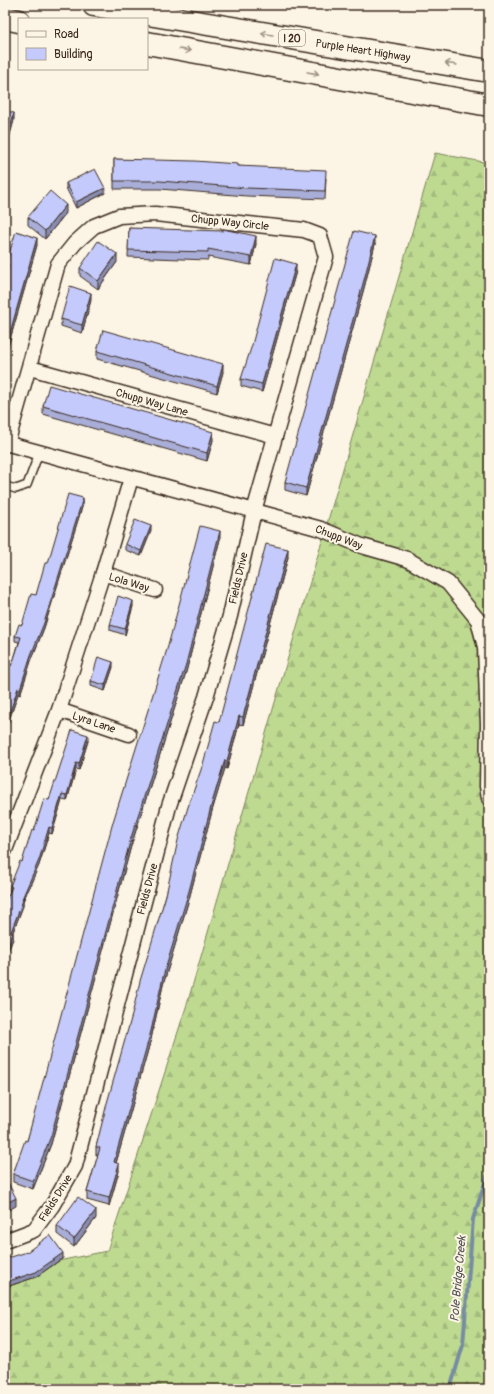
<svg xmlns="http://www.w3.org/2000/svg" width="494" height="1394" viewBox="0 0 494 1394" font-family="Pangolin,sans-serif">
<defs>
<pattern id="forest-firs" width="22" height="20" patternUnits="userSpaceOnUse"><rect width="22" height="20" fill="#beda91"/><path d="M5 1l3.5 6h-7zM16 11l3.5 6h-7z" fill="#a4bb7d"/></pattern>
</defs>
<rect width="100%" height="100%" fill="#fcf5e5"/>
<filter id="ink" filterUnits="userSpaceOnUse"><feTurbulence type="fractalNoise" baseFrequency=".025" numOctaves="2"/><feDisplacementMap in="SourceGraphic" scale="8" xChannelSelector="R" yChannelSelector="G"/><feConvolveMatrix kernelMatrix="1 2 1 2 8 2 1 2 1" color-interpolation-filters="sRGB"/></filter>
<g filter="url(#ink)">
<path fill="url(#forest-firs)" stroke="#7c8258" d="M435,153L489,163V1389H5V1272L107,1251L188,1001Z"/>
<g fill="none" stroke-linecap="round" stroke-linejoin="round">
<path stroke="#768ca1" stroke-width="4" d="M450,1389L463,1345L473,1219L489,1171"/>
<g stroke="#3b2a1e" stroke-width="10">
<path id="service" d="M5,486L16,489L27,485L39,453"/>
</g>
<g stroke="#3b2a1e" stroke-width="17">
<g id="minor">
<path d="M30,368L275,436"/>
<path d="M5,443L321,529L362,546L407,559L448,583L478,620L485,647L488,724L487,786L489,798"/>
<path d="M103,573L155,590"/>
<path d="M59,710L129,734"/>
<path d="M5,850L59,710L103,573L131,478"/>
<path d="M5,1241L34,1230L52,1206L75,1166L169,806L206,697L230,616L254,511L326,257L320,236L304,230L155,214L119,216L94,226L75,243L58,264L7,444"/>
</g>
</g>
<g stroke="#3b2a1e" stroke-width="25">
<g id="motorway">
<path d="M94,5L489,71"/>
<path d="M5,18L19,21"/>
<path d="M147,43L489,105"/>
</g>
</g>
<use href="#service" stroke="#fcf5e5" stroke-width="7"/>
<use href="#minor" stroke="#fcf5e5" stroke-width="14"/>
<use href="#motorway" stroke="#fcf5e5" stroke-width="22"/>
</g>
<g fill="#a9aed9" stroke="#3b2a1e">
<path d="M5,110L14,120L9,138L5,137Z"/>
<path d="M114,159L238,166L326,178L325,199L247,196L160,189H114Z"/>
<path d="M66,183L105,193L76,208L66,188Z"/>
<path d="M66,213L45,239L28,225V217Z"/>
<path d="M129,228L256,244L251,265L208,257V260L128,257Z"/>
<path d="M375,244L364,288L306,496L285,490V482Z"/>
<path d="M37,245L5,357V277L7,271H6V264Z"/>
<path d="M117,262L98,289L80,276V268Z"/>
<path d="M296,271L262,392L241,386V379Z"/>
<path d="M91,300L82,333L61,326V319Z"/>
<path d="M97,351L223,372L217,393L97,359Z"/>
<path d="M43,406L213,440L207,461L43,414Z"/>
<path d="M83,504L44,628L31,661L20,695L18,694L5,732V664L11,666L14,659L19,642L15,641V636L22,625L36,595L48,563Z"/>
<path d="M151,531L141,556L125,550V544Z"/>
<path d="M220,539L186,672L131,846L51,1144L33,1189L13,1182V1174L27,1141Z"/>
<path d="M288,557L243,725L239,724L227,769L225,768L212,811L189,899L163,985L151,1039L116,1163L119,1171L109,1206L87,1200V1192L98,1155H96V1147L166,895L219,722Z"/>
<path d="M133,606L125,635L110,630V625Z"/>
<path d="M113,667L105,691L91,686V681Z"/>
<path d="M88,741L79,770L76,769L67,801L62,800L52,834L49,833L39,865L23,901V906L13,932V939L5,958L10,886L22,862L34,831L49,800Z"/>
<path d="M96,1218L74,1247L57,1234V1226Z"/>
<path d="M63,1258L36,1277L6,1287L5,1283V1259Z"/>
</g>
<g fill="#898db0" stroke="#3b2a1e">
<path d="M14,113V120L9,138V130Z"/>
<path d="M105,188V193L76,208V202Z"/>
<path d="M66,205V213L45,239V231Z"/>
<path d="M256,236V244L251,265V257Z"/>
<path d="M375,236V244L364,288L306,496V488Z"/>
<path d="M37,238V245L5,357V350Z"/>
<path d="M117,254V262L98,289V281Z"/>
<path d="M296,264V271L262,392V384Z"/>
<path d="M91,293V300L82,333V325Z"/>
<path d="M223,364V372L217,393V386Z"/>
<path d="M213,432V440L207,461V453Z"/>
<path d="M83,498V504L44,628L31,661L20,695V689L31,655Z"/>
<path d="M151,526V531L141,556V551Z"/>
<path d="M220,531V539L186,672L131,846L51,1144L33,1189V1181L131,838Z"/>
<path d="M288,549V557L243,725V717Z"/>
<path d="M133,601V606L125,635V629Z"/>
<path d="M113,662V667L105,691V685Z"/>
<path d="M18,688V694L5,732V726Z"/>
<path d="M239,716V724L227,769V761Z"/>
<path d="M88,735V741L79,770V764Z"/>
<path d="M225,760V768L212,811L189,899L163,985L151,1039L114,1170V1162L163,977L212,803Z"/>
<path d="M76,763V769L67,801V795Z"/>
<path d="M62,794V800L52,834V828Z"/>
<path d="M49,827V833L39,865L23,901V906L11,937V932Z"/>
<path d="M13,933V939L5,958V952Z"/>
<path d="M119,1164V1171L109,1206V1198Z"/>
<path d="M16,1198V1206L5,1212V1204Z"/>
<path d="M96,1210V1218L74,1247V1239Z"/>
<path d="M63,1253V1258L36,1277L6,1287V1282Z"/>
</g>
<g fill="#c4cafc" stroke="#3b2a1e">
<path d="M5,110L14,113L9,130L5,129Z"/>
<path d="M114,159L195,161L238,164V166L326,170L325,191L247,188L160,181H114Z"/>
<path d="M95,169L105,188L76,202L66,183Z"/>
<path d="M50,191L66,205L45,231L28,217Z"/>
<path d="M129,228L223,231V229L256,236L251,257L208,249V252L128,250Z"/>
<path d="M16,231L37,238L5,350V277L9,265L6,264Z"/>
<path d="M354,231L375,236L364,280L306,488L285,482Z"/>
<path d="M98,241L117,254L98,281L80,268Z"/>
<path d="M275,258L296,264L262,384L241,379L252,345Z"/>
<path d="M70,286L91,293L82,325L61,319Z"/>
<path d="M103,330L223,364L217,386L97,351Z"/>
<path d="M49,385L213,432L207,453L43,406Z"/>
<path d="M68,494L83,498L44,623L31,655L20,689L18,688L5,726V680L6,676H5V664L11,666L14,659L21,637L15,636L19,624L22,625L31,594L36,595L45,563H48Z"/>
<path d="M135,520L151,526L141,551L125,544Z"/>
<path d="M200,526L220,531L186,664L131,838L51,1136L33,1181L13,1174L25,1140L27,1141L113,822L168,646Z"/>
<path d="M266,544L288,549L243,717L239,716L227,761L225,760L212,803L189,891L163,977L151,1031L114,1162L119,1164L109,1198L87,1192L100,1148L96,1147L107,1103L132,1015L140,981L166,895L178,840L188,807L203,764L215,721L219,722Z"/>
<path d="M118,596L133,601L125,629L110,625Z"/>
<path d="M98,657L113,662L105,685L91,681Z"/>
<path d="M72,730L88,735L79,764L76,763L67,795L62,794L52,828L49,827L39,860L22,899L23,900L11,932L13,933L5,952V903L12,887L10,886L20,861L22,862L32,830L34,831L44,799L49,800Z"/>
<path d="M5,1179H6L16,1198L5,1204Z"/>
<path d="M78,1197L96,1210L74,1239L57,1226Z"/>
<path d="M50,1235L63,1253L36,1272L6,1282L5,1278V1259L27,1252Z"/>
</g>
<defs><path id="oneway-shaft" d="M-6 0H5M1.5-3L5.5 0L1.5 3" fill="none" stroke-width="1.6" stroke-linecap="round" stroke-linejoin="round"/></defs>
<g stroke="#9c9082">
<use href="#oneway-shaft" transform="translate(267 34) rotate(-171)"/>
<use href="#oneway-shaft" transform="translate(185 50) rotate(10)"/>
<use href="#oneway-shaft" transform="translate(451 64) rotate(-171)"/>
<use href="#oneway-shaft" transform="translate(313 73) rotate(10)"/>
</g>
</g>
<g text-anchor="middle" stroke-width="4" stroke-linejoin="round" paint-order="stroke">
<rect fill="#fcf5e5" stroke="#75675a" stroke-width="1" x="279" y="30" width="26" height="16" rx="3"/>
<g font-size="10" font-weight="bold" fill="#3b2a1e">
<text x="292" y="42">I 20</text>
</g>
<g font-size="11" fill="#3b2a1e" stroke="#fcf5e5">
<text transform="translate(363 50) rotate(9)" y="4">Purple Heart Highway</text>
<text transform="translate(230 222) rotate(6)" y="4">Chupp Way Circle</text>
<text transform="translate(152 402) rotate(16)" y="4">Chupp Way Lane</text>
<text transform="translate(339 537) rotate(21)" y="4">Chupp Way</text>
<text transform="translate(238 578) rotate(-77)" y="4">Fields Drive</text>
<text transform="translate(129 582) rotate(17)" y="4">Lola Way</text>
<text transform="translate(94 722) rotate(19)" y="4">Lyra Lane</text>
<text transform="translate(147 889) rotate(-75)" y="4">Fields Drive</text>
<text transform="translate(55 1198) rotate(-58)" y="4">Fields Drive</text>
</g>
<g font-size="12" font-style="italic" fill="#545355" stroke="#fcf5e5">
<text transform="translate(458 1279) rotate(-85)" y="4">Pole Bridge Creek</text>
</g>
</g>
<rect width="494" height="1394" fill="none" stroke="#fcf5e5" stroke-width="20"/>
<rect x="10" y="10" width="474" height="1374" fill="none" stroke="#3b2a1e" stroke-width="1.5" filter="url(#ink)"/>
<rect x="18" y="18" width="130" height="52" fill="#fcf5e5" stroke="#afa495"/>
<rect x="26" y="31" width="20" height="6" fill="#fcf5e5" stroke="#afa495"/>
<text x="54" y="38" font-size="12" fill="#3b2a1e">Road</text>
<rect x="26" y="48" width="20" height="12" fill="#c4cafc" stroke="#afa495"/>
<text x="54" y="58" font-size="12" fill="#3b2a1e">Building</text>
</svg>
